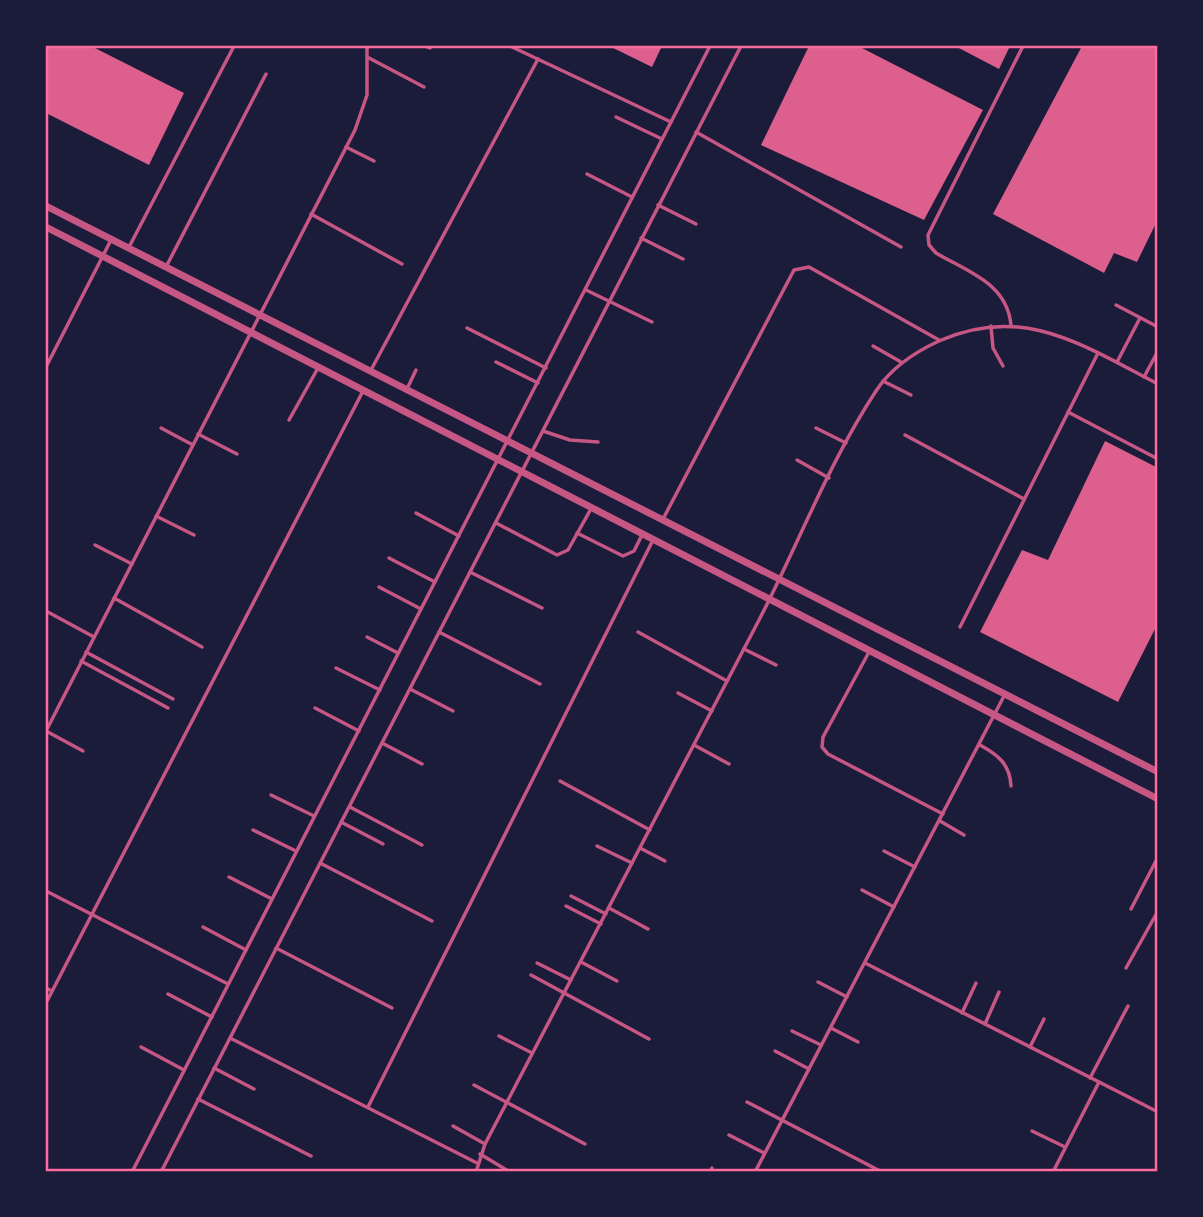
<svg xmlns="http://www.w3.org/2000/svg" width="1203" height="1217" viewBox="0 0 1203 1217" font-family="'IBM Plex Sans',sans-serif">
<rect width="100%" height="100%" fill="#1b1b3a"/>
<g fill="#dd5f8e">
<path d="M46,46H91L184,93L149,165L46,113Z"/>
<path d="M609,46H662L652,67Z"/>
<path d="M809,46H858L983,110L924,220L761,145Z"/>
<path d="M955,46H1010L999,69Z"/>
<path d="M1082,46H1158V219L1137,262L1114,253L1104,273L993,214Z"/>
<path d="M1105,441L1158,468V623L1118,702L980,632L1022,550L1048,560Z"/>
</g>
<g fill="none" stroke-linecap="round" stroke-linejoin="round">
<g stroke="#c65784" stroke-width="3.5">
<path d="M425,46L430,48"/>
<path d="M510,46L671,122"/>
<path d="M369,58L424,87"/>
<path d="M616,117L662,139"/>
<path d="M696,132L901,247"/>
<path d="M346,147L374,161"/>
<path d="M587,174L632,197"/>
<path d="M658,205L696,224"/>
<path d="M311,214L402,264"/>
<path d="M641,238L683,259"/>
<path d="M128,249L234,46"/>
<path d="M167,265L266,74"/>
<path d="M586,290L652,322"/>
<path d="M1116,305L1158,327"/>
<path d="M1011,325C1007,283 968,272 936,253L929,245L928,235L1023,46"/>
<path d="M991,326L993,348L1003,366"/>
<path d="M467,328L546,368"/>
<path d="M873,346L901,362"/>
<path d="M496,362L538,383"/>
<path d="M1117,362L1140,318"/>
<path d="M47,365L111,240"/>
<path d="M371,370L538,59"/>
<path d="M1144,377L1158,351"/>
<path d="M883,381L911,395"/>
<path d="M407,389L416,370"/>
<path d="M1068,412L1158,459"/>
<path d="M289,420L318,368"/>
<path d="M161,428L193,445"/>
<path d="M816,428L846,443"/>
<path d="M543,431L570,440L598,442"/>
<path d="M198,434L237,454"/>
<path d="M905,435L1024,499"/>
<path d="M797,460L829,478"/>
<path d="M416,513L459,536"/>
<path d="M156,516L194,535"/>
<path d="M663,519L794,270L809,267L939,340"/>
<path d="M496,523L557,555L568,550L592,507"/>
<path d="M577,533L623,556L634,551L642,535"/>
<path d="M95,545L132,564"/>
<path d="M389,558L435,582"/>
<path d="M470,572L542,608"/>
<path d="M379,587L421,609"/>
<path d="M114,598L202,647"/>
<path d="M46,611L94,637"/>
<path d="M960,627L1098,353"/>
<path d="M439,632L540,684"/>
<path d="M638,632L727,681"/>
<path d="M367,637L398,653"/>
<path d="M744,649L776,665"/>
<path d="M86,652L173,699"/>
<path d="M869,652L823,737L822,747L828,754L943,814"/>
<path d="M81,661L168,708"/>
<path d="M336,668L380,690"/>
<path d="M410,689L453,711"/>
<path d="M678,693L712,711"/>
<path d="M315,708L359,731"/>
<path d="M46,731L355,130L367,95V46"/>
<path d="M46,731L83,751"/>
<path d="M382,743L422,764"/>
<path d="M694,745L729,764"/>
<path d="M980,745C998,755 1010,764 1011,786"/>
<path d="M560,781L650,830"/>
<path d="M271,795L314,816"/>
<path d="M350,807L422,845"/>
<path d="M940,821L964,835"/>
<path d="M341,822L383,844"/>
<path d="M253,830L296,851"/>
<path d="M597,846L632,863"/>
<path d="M640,848L665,861"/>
<path d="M884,851L915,867"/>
<path d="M320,863L432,921"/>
<path d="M229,877L272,899"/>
<path d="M862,890L894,907"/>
<path d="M46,891L228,984"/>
<path d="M571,896L606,914"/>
<path d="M566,906L601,924"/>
<path d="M609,908L648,929"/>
<path d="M1131,909L1158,857"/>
<path d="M203,927L246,950"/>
<path d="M276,948L392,1008"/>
<path d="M581,962L617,981"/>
<path d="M537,963L571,980"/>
<path d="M865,963L1158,1112"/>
<path d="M1126,968L1158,911"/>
<path d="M531,975L649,1039"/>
<path d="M818,982L847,997"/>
<path d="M46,988L52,991"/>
<path d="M168,994L212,1017"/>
<path d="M46,1003L363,391"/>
<path d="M962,1013L976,983"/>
<path d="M985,1024L999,992"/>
<path d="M831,1028L858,1042"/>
<path d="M792,1031L821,1045"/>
<path d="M499,1036L532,1053"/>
<path d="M230,1038L477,1163"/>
<path d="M141,1047L184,1070"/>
<path d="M1030,1047L1044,1019"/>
<path d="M775,1051L809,1069"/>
<path d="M214,1068L254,1089"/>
<path d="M1090,1078L1128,1006"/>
<path d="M474,1085L585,1144"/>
<path d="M198,1099L311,1156"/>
<path d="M747,1102L882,1172"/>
<path d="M368,1107L653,540"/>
<path d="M453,1126L485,1144"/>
<path d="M1032,1131L1065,1147"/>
<path d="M729,1135L764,1153"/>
<path d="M480,1154L510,1172"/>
<path d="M132,1172L710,46"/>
<path d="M161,1172L741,46"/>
<path d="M476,1172L485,1144C576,969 668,795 759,620C798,545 829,462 876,391C891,368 915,352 939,341C1023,303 1084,346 1158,384"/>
<path d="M710,1172L712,1168"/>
<path d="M755,1172L1004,696"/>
<path d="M1053,1172L1099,1082"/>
</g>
<g stroke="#c65784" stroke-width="7">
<path d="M46,206L1158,772"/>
<path d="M46,227L1158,799"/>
</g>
</g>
<rect width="1203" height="1217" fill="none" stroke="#1b1b3a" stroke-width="94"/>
<rect x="47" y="47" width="1109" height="1123" fill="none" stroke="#ff6b9d" stroke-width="2.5"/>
</svg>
